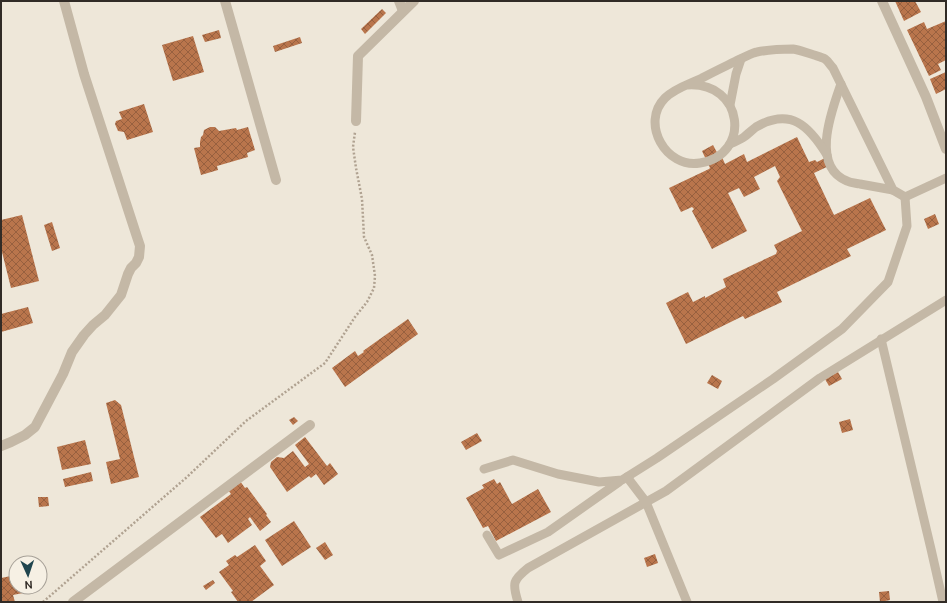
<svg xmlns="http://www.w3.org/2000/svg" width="947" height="603" viewBox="0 0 947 603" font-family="Ubuntu,sans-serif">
<defs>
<pattern id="building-cross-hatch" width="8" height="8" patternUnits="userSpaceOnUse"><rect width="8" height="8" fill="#b9754c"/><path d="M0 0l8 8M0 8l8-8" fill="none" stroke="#97603f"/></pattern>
</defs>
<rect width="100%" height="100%" fill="#eee7d9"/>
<g fill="url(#building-cross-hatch)">
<path d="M895,1H915L921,12L904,21Z"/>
<path d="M382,9L386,13L365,34L361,29Z"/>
<path d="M946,21V60L938,64L941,70L929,76L907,30L924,22L927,29Z"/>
<path d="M219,30L221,38L205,42L202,35Z"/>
<path d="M193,36L204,72L173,81L162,45Z"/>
<path d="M300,37L302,43L275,52L273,46Z"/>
<path d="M946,72V89L936,94L930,79Z"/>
<path d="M144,104L153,132L127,140L124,132L118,131L115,124L116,121L122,119L119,112Z"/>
<path d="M210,127H215L219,131L236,128L237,130L248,127L255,150L247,153L248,157L217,166L218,170L201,175L194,148L200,147V142L201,137L203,135L204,130Z"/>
<path d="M797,137L809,162L815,160L817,162L829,156L833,164L814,173L834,215L870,198L886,230L847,249L851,256L777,292L782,302L745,319L743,316L686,344L666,303L688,292L693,302L705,296V298L726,287L723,279L776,254L777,251L774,245L802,231L777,181L780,177L775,166L754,177L760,189L744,197L739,188L728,193L747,231L712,249L692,211L694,209L692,207L681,212L669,188L709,169L710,168L702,151L713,145L720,158L722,157L725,164L744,154L747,162Z"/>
<path d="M935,214L939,224L928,229L924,219Z"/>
<path d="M22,215L39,281L11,288L1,248V220Z"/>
<path d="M52,222L60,248L52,251L44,225Z"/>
<path d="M28,307L33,323L1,332V314Z"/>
<path d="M408,319L418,334L345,387L332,368L355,351L358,356L364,352L363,351Z"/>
<path d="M838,372L842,379L829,386L825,379Z"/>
<path d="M712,375L722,381L718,389L707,383Z"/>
<path d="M115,400L121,405L139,477L111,484L106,462L120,459L106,403Z"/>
<path d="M294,417L298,421L293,425L289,420Z"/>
<path d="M850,419L853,430L842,433L839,422Z"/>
<path d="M477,433L482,441L466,450L461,442Z"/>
<path d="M305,437L327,466L330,463L338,474L324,485L316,474L311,478L309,476L287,492L270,467L271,462L277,457L284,458L293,451L305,467L309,464L295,445Z"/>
<path d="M85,440L91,464L62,470L57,447Z"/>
<path d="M91,472L93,481L65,487L63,479Z"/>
<path d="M494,479L497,484L500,482L512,504L538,489L551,512L496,541L488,526L483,528L466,498L484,488L482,485Z"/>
<path d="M240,481L245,488L247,487L267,514L266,515L271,522L260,531L250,517L248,519L252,525L228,543L222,534L216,538L200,517L231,494L228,490Z"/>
<path d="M38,497H48L49,506L39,507Z"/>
<path d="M294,521L311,547L282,566L265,540Z"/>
<path d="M325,542L333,555L325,560L316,548Z"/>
<path d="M255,545L266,561L260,566L274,585L251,602H238L231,592L233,591L219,572L229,565L226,561L235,555L237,557Z"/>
<path d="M655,554L658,563L647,567L644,558Z"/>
<path d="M16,575V587H35V589L33,591L13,595L15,602H1V578Z"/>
<path d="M213,580L215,583L206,590L203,586Z"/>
<path d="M889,591L890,600L880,602L879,592Z"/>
</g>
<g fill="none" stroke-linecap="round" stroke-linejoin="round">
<path stroke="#b0a291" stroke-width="2.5" stroke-dasharray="2 2" stroke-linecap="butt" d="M43,602L187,477L246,421L325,363L355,317L367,302L374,288L375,276L372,255L364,237L362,199L356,168L353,147L355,132"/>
<g stroke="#c4b8a6" stroke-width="9">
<path d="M841,84C832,110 810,166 847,181C851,183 856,183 860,184C871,186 882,188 893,190"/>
<path d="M687,85C744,81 752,155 700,163C666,169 640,123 665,98C675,88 690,84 702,78C715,71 728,65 740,59C746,57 751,53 757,52C767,50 783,49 793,49C800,50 807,53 814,55C817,56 822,57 825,59C828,61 830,65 833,68L893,190L905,197L946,178"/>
<path d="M730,105L736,74L741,59"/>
<path d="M730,144C734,142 740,140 744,137C748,134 752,130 756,127C791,107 809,126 827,155"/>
<path d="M881,339L931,549L943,602"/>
<path d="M484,469L513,460L558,474L599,482L622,480L657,458L773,379L842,329L888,282L907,226L905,197"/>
<path d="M627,477L646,502L687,602"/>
<path d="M487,535L499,555L548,532L619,482"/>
<path d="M518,602C512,583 513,580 528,568L666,491L820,378L946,300"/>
</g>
<g stroke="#c4b8a6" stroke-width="10">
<path d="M225,1L276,180"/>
<path d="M399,1L403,11"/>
<path d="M882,1L926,97L946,149"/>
<path d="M356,121L358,56L414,1"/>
<path d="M1,446L11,442L25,435L35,427L63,374L72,352L84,335L93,325L105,315L121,295L128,274L131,268L136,263L139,257L140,246L137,237L84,74L64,1"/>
<path d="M73,602L310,425"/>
</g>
</g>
<rect width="947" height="603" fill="none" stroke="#312b26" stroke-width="4"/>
<g transform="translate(28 575) rotate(177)"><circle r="19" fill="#f6f0e4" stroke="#a7a198"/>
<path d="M0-3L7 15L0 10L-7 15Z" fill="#20454e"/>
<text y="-6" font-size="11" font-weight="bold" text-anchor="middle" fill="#312b26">N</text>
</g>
</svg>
